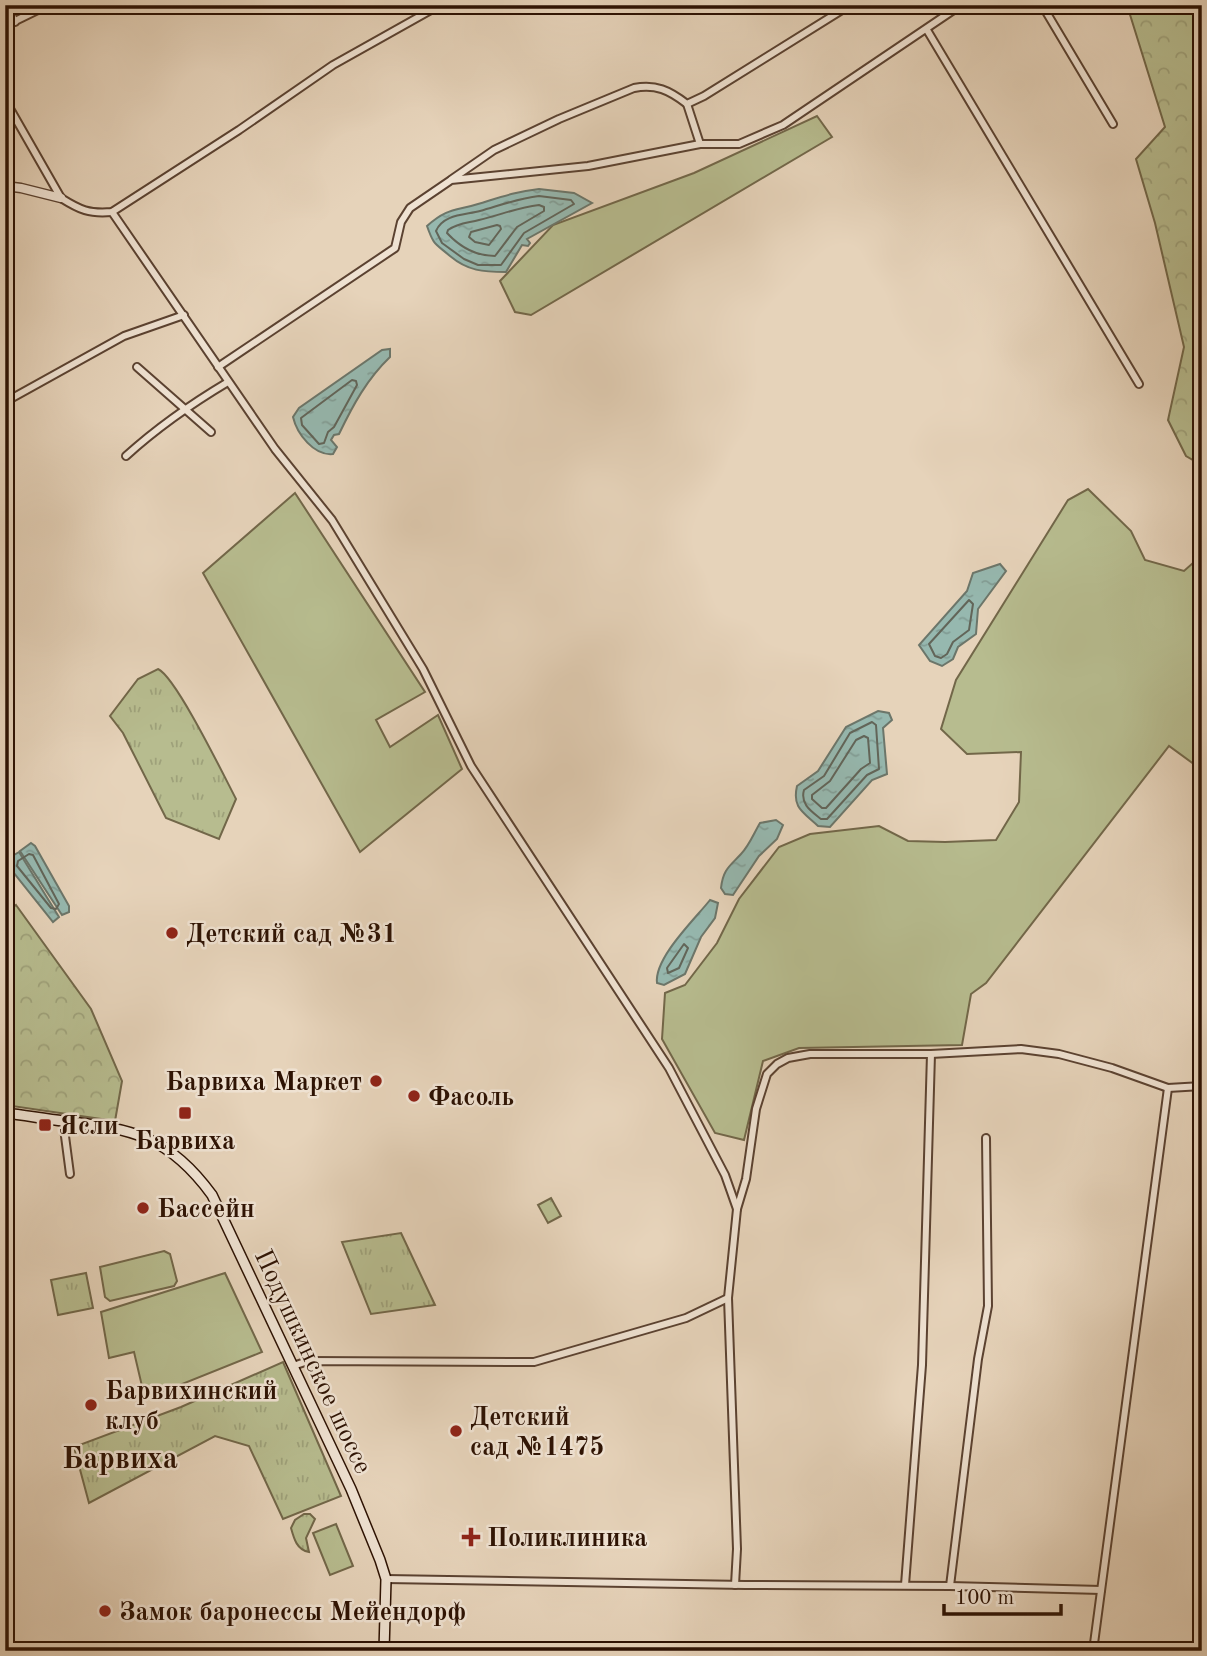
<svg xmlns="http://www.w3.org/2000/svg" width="1207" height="1656" viewBox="0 0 1207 1656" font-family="'Old Standard TT',serif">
<defs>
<pattern id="forest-crowns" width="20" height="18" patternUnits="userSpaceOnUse" patternTransform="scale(1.75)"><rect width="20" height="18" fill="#b7bc8f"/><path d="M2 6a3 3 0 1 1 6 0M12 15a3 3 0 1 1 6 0" fill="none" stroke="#9ea17a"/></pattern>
<pattern id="park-tufts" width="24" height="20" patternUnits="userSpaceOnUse" patternTransform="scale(1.75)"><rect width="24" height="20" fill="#b7bc8f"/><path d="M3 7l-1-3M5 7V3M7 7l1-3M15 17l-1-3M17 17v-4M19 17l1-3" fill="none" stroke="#9ea17a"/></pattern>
<pattern id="water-ripples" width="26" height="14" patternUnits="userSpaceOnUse" patternTransform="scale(1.75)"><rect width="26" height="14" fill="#96b8af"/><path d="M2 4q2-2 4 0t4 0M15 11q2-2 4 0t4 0" fill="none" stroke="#829d95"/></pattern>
</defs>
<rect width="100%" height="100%" fill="#e6d3ba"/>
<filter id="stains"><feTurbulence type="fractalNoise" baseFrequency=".00286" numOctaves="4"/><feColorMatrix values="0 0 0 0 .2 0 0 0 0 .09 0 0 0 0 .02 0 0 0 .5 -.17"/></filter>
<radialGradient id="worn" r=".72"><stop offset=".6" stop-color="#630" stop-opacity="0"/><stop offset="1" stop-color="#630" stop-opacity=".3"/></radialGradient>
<g fill="#b7bc8f" stroke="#726749" stroke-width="2">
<path d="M817,116L832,137L531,315L515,312L500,281L553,225L694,173Z"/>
<path d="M1088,489L1131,531L1145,560L1184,571L1202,555V770L1169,746L986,983L971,994L962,1045L799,1048L763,1061L744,1140L715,1133L662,1039L665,993L685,985L717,943L739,899L779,847L810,834L879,826L908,841L945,842L996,840L1019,802L1021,752L967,754L941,729L956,680L1068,500Z"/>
<path d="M295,493L425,692L376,720L390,747L438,715L462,769L360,852L203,573Z"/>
<path d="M164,1251L170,1254L177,1281L174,1286L110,1301L105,1297L100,1267Z"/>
<path d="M225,1273L262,1352L145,1399L134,1352L109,1358L101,1312Z"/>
<path d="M336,1524L353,1566L330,1575L313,1533Z"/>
</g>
<g fill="url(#forest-crowns)" stroke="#726749" stroke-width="2">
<path d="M1127,5H1202V462L1198,463L1186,456L1168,420L1184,347L1155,223L1136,159L1165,127Z"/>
<path d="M16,905L91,1009L122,1081L115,1121L5,1105V913Z"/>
</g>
<g fill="url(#park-tufts)" stroke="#726749" stroke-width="2">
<path d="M158,669C176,677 224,776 236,799L219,839L166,818L123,733L110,716L138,679Z"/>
<path d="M551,1198L561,1216L548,1223L538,1205Z"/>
<path d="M401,1233L435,1305L371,1314L342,1242Z"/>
<path d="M86,1273L93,1308L58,1315L51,1280Z"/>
<path d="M283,1362L341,1496L283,1519L249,1446L215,1436L89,1503L74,1447L181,1407Z"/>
<path d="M304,1514H310L315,1519L306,1538L309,1552C297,1550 294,1539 291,1528L295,1520Z"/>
</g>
<g fill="url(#water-ripples)" stroke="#6c766a" stroke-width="2">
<path d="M539,189L574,193L592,203L527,239L530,243L528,246L522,245L506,272C483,272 468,271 450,256C435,243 434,246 427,226C447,208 455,211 478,204C501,197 514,192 539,189Z"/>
<path d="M390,349V357C367,379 353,405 339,434L334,435L331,440L337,447L333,454C314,456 297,434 293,417L299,408L382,350Z"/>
<path d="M1000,564L1006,571L978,609L976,634L958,647L953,659L942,666L930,661L919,645L967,591L973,573Z"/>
<path d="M878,711L889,713L892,720L883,728L887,774L872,780L830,827L818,826C803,812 792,808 797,786L818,771L846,727Z"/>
<path d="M776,820L783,825L777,839L759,856L733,895L725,894L721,888C723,869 730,866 741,854C749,846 754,833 760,823Z"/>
<path d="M31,843L35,846L69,906V912L62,915L20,851Z"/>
<path d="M19,852L59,917L53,922L10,868L9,858Z"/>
<path d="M710,900L718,903L715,918L701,937L685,974L664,985L657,983C654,958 695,919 710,900Z"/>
</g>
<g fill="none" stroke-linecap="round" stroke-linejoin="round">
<g stroke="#626559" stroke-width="2">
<path d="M539,196L571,200L574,204L524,233L501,265H478L464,259L442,243L436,231C443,214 465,215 480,211C501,205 516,199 539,196Z"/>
<path d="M539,205L544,207V211L517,227L495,256C475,256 460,247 447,233L448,230C458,223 468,223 479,220C501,215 515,208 539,205Z"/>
<path d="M497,225L500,226L501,229L489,245L475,242L469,237L471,232Z"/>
<path d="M352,380L356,381L357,385L334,427L328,432L324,443L319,444L302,425L301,418Z"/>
<path d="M969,600L973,604L969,630L953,642L947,654L941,658L935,656L929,644Z"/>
<path d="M872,722L876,725L879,769L867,775L827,819H821C811,811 800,804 804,790L824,776L850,733Z"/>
<path d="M864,736L868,738L870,763L861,769L826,808H822L812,799V795L830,781L856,740Z"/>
<path d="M29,854L33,855L59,904L56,909L51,908L17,866L18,861Z"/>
<path d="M684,944L688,948L679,968L668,973L667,968Z"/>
</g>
<g stroke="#5b4231" stroke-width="10">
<g id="minor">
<path d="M7,5L15,22"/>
<path d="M1042,5L1113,124"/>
<path d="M5,26L48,5"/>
<path d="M927,30L1139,384"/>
<path d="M5,100L61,198C80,210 89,214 112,212L239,130L333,65L440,5"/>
<path d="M687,104L700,144"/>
<path d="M452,179L494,150L559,119L634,88C656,84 669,90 687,104L704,96L850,5"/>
<path d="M112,212L275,449L332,520L423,669L471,766L669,1068L725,1175L737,1209"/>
<path d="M137,367L211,432"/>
<path d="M218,367L395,248L401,222L410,208L451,180L588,166L700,144H739L783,125L961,5"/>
<path d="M5,402L124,336L184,315"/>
<path d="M126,456C158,427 191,404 228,382"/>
<path d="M63,1121L70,1174"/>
<path d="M293,1366L308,1361L534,1362L686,1318L728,1298"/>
<path d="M386,1579L745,1585L950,1586L1101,1590"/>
<path d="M735,1585L737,1549L728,1298L737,1209L746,1179L756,1109L767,1074L777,1064L788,1058L810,1054H931L1021,1049L1059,1054L1112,1068L1168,1088L1202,1086"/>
<path d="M905,1585L922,1365L931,1054"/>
<path d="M950,1586L978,1359L988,1306L986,1138"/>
<path d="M1093,1651L1168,1088"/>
</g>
</g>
<g stroke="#5b4231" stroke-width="11">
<path id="tertiary" d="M5,186L21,188L61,198"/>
</g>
<g stroke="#2d1203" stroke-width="12">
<path id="secondary" d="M5,1113C25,1115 44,1119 64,1121C133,1129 169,1136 212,1195L351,1489L380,1560L386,1579L384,1651"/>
</g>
<use href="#minor" stroke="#efe2d2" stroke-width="6"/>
<use href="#tertiary" stroke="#efe2d2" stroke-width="8"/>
<use href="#secondary" stroke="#efe2d2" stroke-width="9"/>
</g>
<g fill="#8f2418" stroke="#efe2d2" stroke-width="2.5">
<circle cx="172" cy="933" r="7"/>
<circle cx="376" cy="1081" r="7"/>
<circle cx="414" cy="1096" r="7"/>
<rect x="178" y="1106" width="14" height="14" rx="3.5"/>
<rect x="38" y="1118" width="14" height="14" rx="3.5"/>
<circle cx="143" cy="1208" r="7"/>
<circle cx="91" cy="1405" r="7"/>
<circle cx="456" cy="1431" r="7"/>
<path d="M467.5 1526.5h7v7h7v7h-7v7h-7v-7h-7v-7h7z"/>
<circle cx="105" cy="1611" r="7"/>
</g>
<g text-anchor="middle" stroke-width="5" stroke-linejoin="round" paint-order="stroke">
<g font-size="26" font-weight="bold" fill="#2d1203" stroke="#efe2d2" text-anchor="start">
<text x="186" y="942">Детский сад №31</text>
<text x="362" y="1090" text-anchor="end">Барвиха Маркет</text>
<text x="428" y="1105">Фасоль</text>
<text x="59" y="1134">Ясли</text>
<text x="185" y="1149" text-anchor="middle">Барвиха</text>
<text x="157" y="1217">Бассейн</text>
<text x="105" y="1399">Барвихинский<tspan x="105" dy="30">клуб</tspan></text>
<text x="470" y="1425">Детский<tspan x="470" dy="30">сад №1475</tspan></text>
<text x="487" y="1546">Поликлиника</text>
<text x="119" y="1620">Замок баронессы Мейендорф</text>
</g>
<g font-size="26" fill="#2d1203" stroke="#efe2d2">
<text transform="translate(314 1361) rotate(65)" y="9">Подушкинское шоссе</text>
</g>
<g font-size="30" font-weight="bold" fill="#2d1203" stroke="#efe2d2">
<text x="120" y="1468">Барвиха</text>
</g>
</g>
<rect width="1207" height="1656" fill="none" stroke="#e6d3ba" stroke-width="28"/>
<rect x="7" y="7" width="1193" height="1642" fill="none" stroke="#2d1203" stroke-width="3.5"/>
<rect x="14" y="14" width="1179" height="1628" fill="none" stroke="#2d1203" stroke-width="2"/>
<path d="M944 1604v10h117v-10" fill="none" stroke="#2d1203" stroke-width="3.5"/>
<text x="955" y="1604" font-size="21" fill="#2d1203" stroke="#efe2d2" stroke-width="5" paint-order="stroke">100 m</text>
<rect width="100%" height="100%" filter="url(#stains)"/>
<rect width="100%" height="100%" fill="url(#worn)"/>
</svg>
